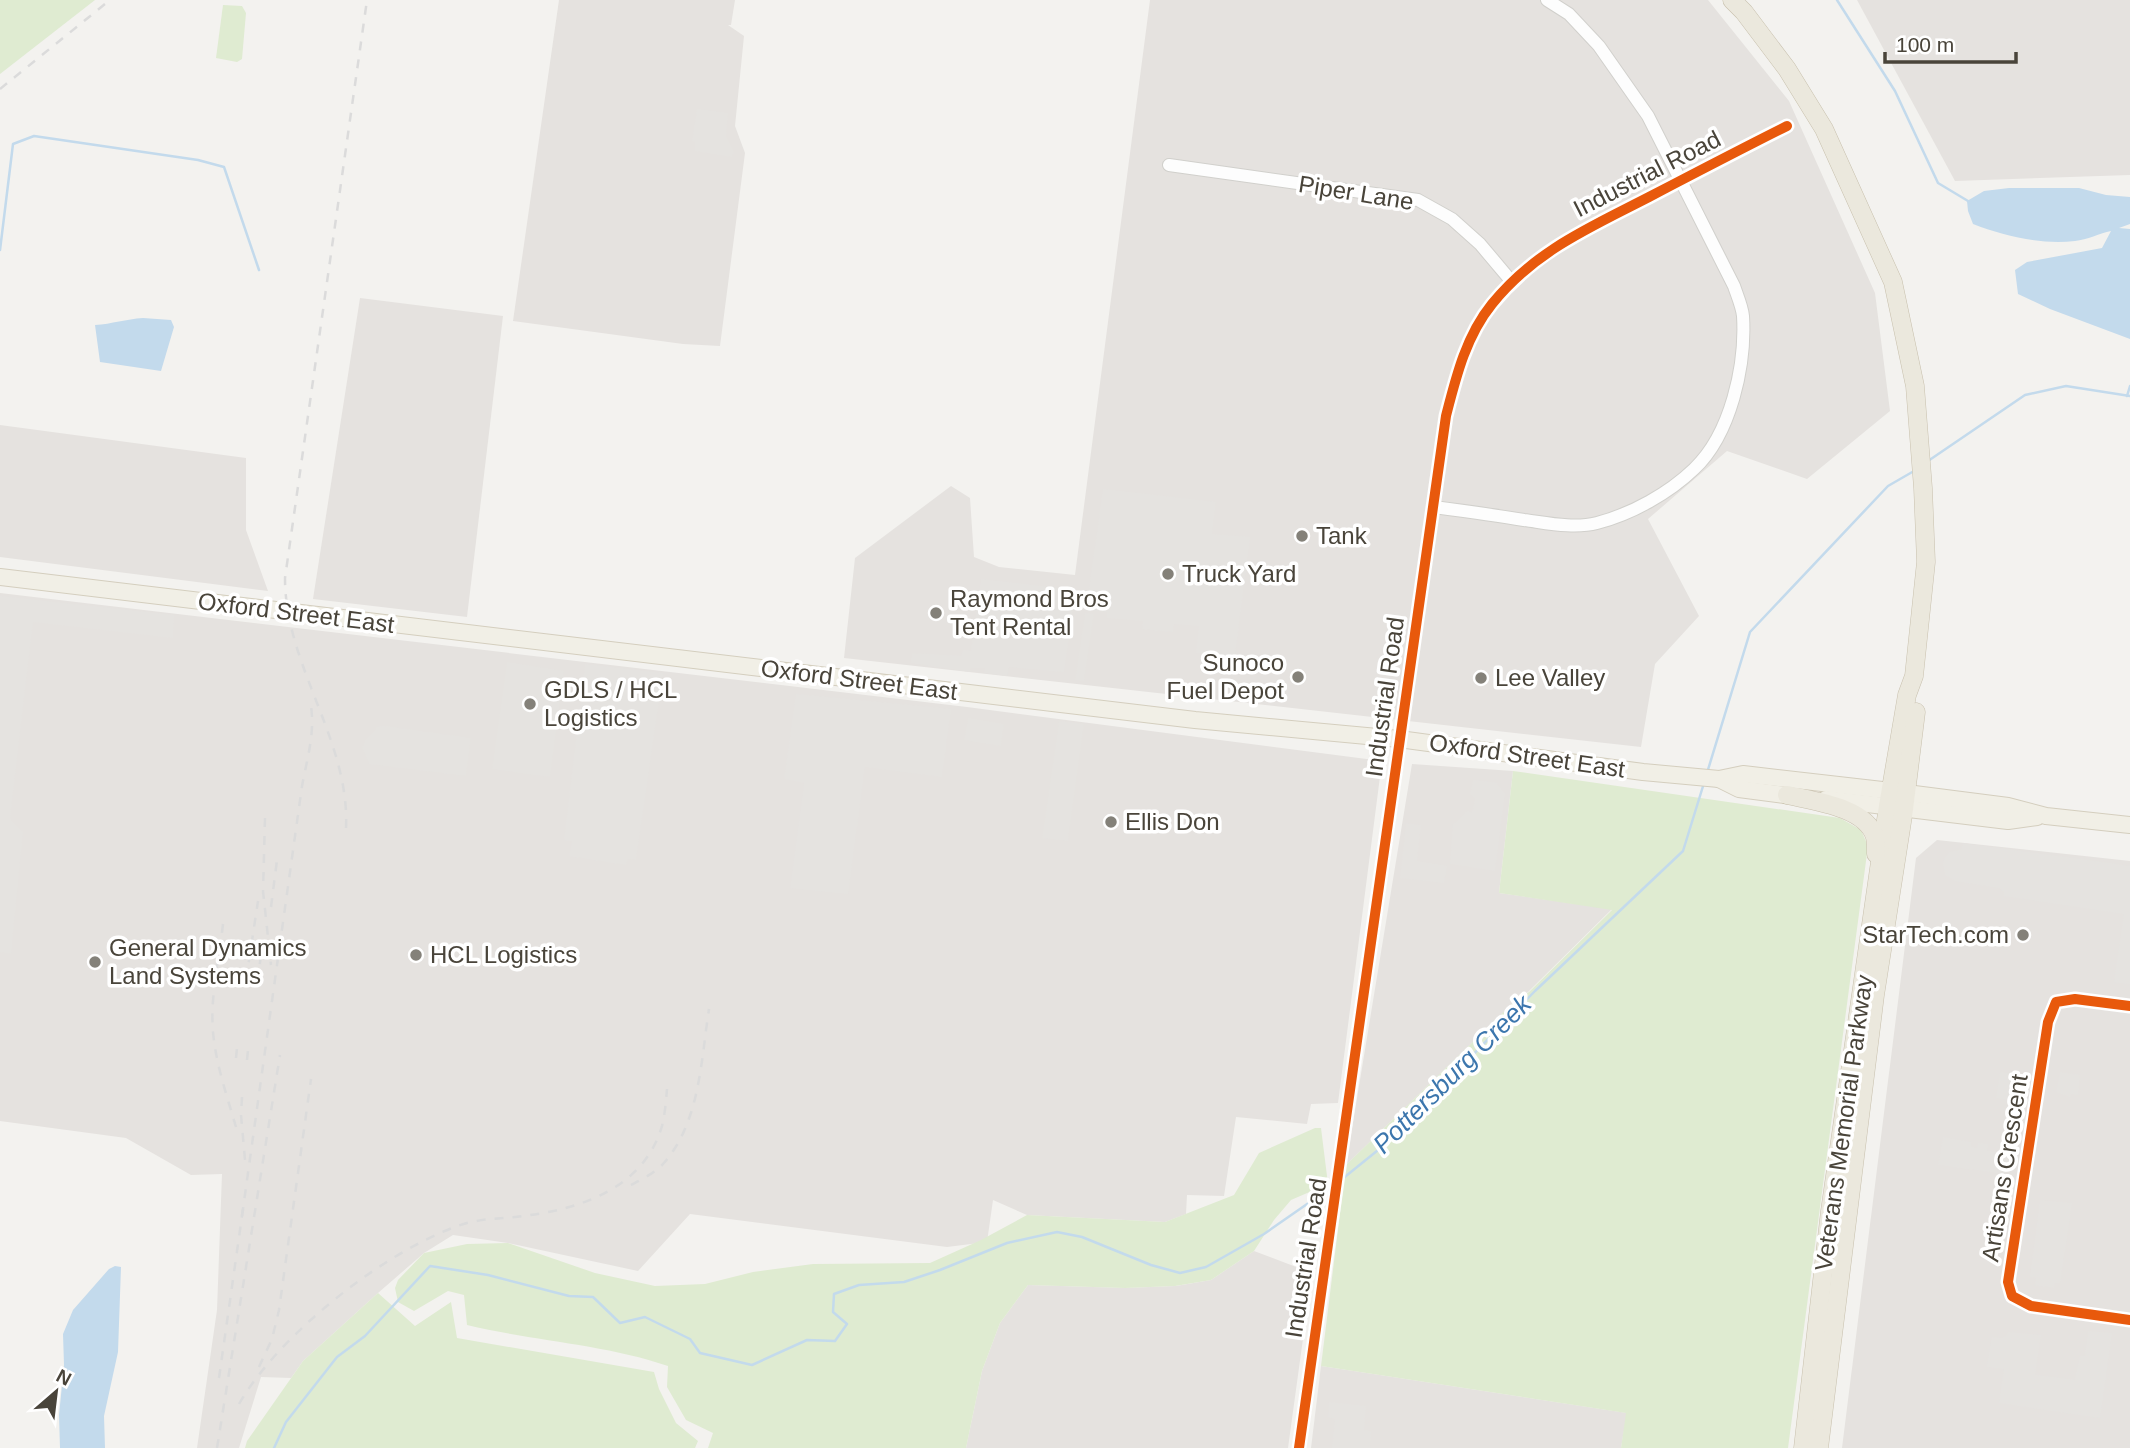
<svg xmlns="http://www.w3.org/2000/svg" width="2130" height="1448" viewBox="0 0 2130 1448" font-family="Arial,sans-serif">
<rect width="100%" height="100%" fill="#f3f2ef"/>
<g fill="#e5e2df">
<path d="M559,0H735L731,25H728L744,36L735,126L745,153L720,346L683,344L513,321Z"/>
<path d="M1150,0H1708L1789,101L1875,293L1890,411L1807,479L1727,451L1648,519L1699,616L1655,664L1641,747L844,658L855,558L951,486L970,498L974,557L999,567L1075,575Z"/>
<path d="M1857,0H2130V175L1955,181Z"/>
<path d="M360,298L503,316L467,617L313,599Z"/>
<path d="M0,425L246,458V530L268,591L0,557Z"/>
<path d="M0,593L967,707L1382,761L1338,1103L1311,1104L1307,1124L1236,1117L1224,1196L1187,1195L1186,1214L1165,1222L1027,1215L993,1200L987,1242L947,1247L690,1214L638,1271L508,1243L453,1235L424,1253L378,1293L303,1361L291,1378L261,1377L239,1448H197L217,1310L222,1174L191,1175L126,1138L0,1121Z"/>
<path d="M1412,764L1513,771L1499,893L1612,909L1528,992L1515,1001L1346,1165Z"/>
<path d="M1937,840L2130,861V1448H1842L1916,858Z"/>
<path d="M1254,1251L1312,1273L1288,1448H966L982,1371L1000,1323L1028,1285L1125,1288L1176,1286L1211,1280Z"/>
<path d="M1321,1366L1627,1413L1621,1448H1311Z"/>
</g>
<g fill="#dfebd1">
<path d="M0,0H95L0,74Z"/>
<path d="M223,5L242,6L246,13L242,59L237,62L216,58Z"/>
<path d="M1513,771L1840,818L1861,830L1868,846L1788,1448H1621L1626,1413L1321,1366L1346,1165L1515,1001L1529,992L1612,910L1499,893Z"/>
<path d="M1315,1128H1321L1328,1184L1291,1200L1274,1220L1254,1251L1211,1280L1175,1286L1125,1288L1028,1285L1000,1323L982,1371L966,1448H708L713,1433L686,1420L667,1387L668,1366C604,1344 533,1341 467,1325L464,1295L448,1291L414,1311L398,1302L395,1288L398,1280L424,1253L467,1244L508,1243L595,1273L655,1286L705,1284L753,1272L813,1264L930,1263L981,1240L1027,1215L1165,1222L1234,1195L1259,1153Z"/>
<path d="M378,1293L415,1326L451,1302L457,1338L654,1372L659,1389L676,1423L698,1441L695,1448H245L247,1441L303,1361Z"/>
</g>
<g fill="#e5e3e0">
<path d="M697,109L728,113L726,136L734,152L732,157L695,151V142L692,141Z"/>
<path d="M1103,489L1216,502L1212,534L1250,537L1235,656L1196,653L1199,626L1174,624L1173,632L1142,629L1143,621L1107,618V612L1086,610Z"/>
<path d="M981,579L1067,589L1065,598L1074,600L1064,672L1009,667L1007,676L984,673L985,668H971L970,672L911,663L912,653L961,656L963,650L971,651Z"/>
<path d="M0,596L174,615L173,638L33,622L10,818L23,832L11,954L0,952Z"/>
<path d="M1085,613L1094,614L1084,681L1075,680Z"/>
<path d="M507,662L564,671L550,777L492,769Z"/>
<path d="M585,664L663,673L636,860L628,859L626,865L569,856L572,841L564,840Z"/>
<path d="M796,694L951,709L942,777L865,767L848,894L790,888L804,783L784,779Z"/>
<path d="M968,718L1004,724L1001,746L964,740Z"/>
<path d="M1059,721L1084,724L1068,841L1042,838Z"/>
<path d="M385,726L471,738L466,776L369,764L362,748L365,740L377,727Z"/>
<path d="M1473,780L1497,783L1505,793L1495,871L1450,864L1453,824L1468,810L1472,813L1475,799L1470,794Z"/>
<path d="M1406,823L1421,825L1417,861L1447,866L1444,883L1400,878Z"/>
<path d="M1963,843L2130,866V984L2114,982L2124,914L2003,896L2004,892L1999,888L1955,881L1945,875L1943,863L1945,857L1950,852L1962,849Z"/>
<path d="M2000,1072L2021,1075L2018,1101L1996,1098Z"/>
<path d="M2060,1072L2080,1075L2078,1095L2071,1094L2070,1097L2056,1092Z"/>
<path d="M1943,1137L1971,1142V1147L1977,1148L1978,1143L1988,1144L1987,1151L2010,1154L2006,1174L1938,1165Z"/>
<path d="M2040,1200L2072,1203L2060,1283H2055L2054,1288L2035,1285L2036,1278L2030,1277Z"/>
<path d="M2088,1331L2112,1333L2100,1418L1999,1403L2004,1369L1987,1367L1992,1337L2001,1338L2006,1336L2008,1332L2041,1335L2035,1375L2075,1380L2080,1356H2085Z"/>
<path d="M1329,1402L1366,1406L1364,1430L1371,1431L1370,1448H1332L1335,1419L1328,1417Z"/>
</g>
<g fill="#c3daec">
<path d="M2009,188H2079L2106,195L2130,197V224L2119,228L2130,229V339L2050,309L2018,294L2015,270L2027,262L2102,248L2111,231C2100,233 2087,240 2075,241C2041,245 2004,236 1973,224L1968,211L1967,201L1984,191Z"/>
<path d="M143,318L171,320L174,327L161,371L100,362L95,325C112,324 126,319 143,318Z"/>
<path d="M115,1266L121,1267L118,1352L104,1416L105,1448H60L59,1415L64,1365L63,1334L73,1310L109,1269Z"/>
</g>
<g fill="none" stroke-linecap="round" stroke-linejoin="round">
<g stroke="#c3daec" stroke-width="2.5">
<path d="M1837,0L1895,91L1938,183L1968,201"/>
<path d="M0,250L13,144L34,136L198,160L224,167L259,270"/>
<path d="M2127,396L2130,386"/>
<path d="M1928,461L2025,395L2066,386L2130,396"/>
<path d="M1707,773L1750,632L1888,486L1914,471"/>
<path d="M1341,1180L1388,1142L1535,991L1683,851L1704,783"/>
<path d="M274,1448L286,1422L337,1357L365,1336L430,1266L488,1275L569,1296L593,1297L620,1323L645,1317L690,1339L700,1353L752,1365L807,1340L835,1341L847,1324L833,1312L834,1294L859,1285L904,1282L940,1270L1007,1243L1057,1232L1082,1237L1151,1265L1180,1273L1206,1267L1264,1234L1333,1186"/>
</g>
<g stroke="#d1d0cc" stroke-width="14">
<g id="minor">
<path d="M1169,165L1418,200L1452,219L1480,244L1512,282"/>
<path d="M1434,507C1464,511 1494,515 1524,520C1547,523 1574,529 1597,523C1632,514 1669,493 1694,469C1731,434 1746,365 1743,316C1742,306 1737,295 1734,286L1648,116L1599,46L1569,14L1547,0"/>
<path d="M2130,1006L2075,999L2056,1002L2048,1022L2008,1282L2012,1296L2031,1306L2130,1320"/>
<path d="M1299,1448L1446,416C1456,377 1466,336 1492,304C1536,250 1589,228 1649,197C1695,173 1741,149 1787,126"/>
</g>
</g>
<g stroke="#d4cebe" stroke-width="18">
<g id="major">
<path d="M0,577L1195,720L1399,739L1643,772L1719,779L1743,774L1891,791L2008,806L2046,816L2130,825"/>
<path d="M1719,779L1739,789L1800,797"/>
<path d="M1826,799L2008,821L2037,817"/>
</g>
</g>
<g stroke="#c8c0ad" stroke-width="19">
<g id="highway">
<path d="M1732,0L1744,12L1787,69L1824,129L1893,282L1915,386L1923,488L1926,562L1914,676L1907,695L1888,806L1830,1211L1803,1448"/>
<path d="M1787,795C1813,801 1866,807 1875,837C1876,842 1876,848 1876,854"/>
<path d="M1819,1448L1875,995L1904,809L1916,712"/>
</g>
</g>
<use href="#minor" stroke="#fdfdfd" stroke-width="12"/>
<use href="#major" stroke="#f1efe6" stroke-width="16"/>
<use href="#highway" stroke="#ebe8dd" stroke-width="18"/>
<g stroke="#dbdbdb" stroke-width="2.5" stroke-dasharray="9 9" stroke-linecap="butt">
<path d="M0,89L110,0"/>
<path d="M265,818L263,891L271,965"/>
<path d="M346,828C350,740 285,666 285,578L367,0"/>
<path d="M271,907L277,860"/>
<path d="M223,924C219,959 210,997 213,1032C216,1065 227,1096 236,1127"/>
<path d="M246,980L258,901"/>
<path d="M258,982L262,943"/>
<path d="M236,1058L237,1048"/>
<path d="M247,1060L248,1050"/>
<path d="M242,1097L241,1115L245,1160"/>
<path d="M631,1185C642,1179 655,1173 663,1164C700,1123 701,1060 709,1009"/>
<path d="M242,1216L302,786C307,759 315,734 311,706"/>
<path d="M259,1367L272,1339L279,1310L311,1079"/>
<path d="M219,1378L243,1209"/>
<path d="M239,1404C278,1336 381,1254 455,1227C477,1218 500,1219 523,1216C581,1209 644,1188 662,1126C665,1114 666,1101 667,1089"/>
<path d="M217,1448L280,1055"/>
</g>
<g stroke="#fff" stroke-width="15">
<g id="cycleway">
<path d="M2130,1006L2075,999L2056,1002L2048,1022L2008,1282L2012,1296L2031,1306L2130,1320"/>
<path d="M1299,1448L1446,416C1456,377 1466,336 1492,304C1536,250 1589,228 1649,197C1695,173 1741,149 1787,126"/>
</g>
</g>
<use href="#cycleway" stroke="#e8590c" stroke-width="10"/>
</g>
<g fill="#848179" stroke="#fff" stroke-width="2.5">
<circle cx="1302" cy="536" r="7"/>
<circle cx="1168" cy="574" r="7"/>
<circle cx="936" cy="613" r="7"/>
<circle cx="1298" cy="677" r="7"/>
<circle cx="1481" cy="678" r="7"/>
<circle cx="530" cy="704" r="7"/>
<circle cx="1111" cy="822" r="7"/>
<circle cx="2023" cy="935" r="7"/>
<circle cx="416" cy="955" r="7"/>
<circle cx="95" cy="962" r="7"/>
</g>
<g text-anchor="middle" stroke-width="7" stroke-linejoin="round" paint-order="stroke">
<g font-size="24" fill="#49443a" stroke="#fff">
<text transform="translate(1647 174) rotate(-27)" y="8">Industrial Road</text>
<text transform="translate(1356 193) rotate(9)" y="8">Piper Lane</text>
<text transform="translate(296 613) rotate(7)" y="8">Oxford Street East</text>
<text transform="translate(859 680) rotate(7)" y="8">Oxford Street East</text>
<text transform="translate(1385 697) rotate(-82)" y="8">Industrial Road</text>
<text transform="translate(1527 756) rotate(8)" y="8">Oxford Street East</text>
<text transform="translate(1844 1123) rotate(-82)" y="8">Veterans Memorial Parkway</text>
<text transform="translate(2005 1168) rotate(-81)" y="8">Artisans Crescent</text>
<text transform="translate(1306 1258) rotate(-81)" y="8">Industrial Road</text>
</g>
<g font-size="24" fill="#49443a" stroke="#fff" text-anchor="start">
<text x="1316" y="544">Tank</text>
<text x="1182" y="582">Truck Yard</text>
<text x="950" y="607">Raymond Bros<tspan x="950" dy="28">Tent Rental</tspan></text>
<text x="1284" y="671" text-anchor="end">Sunoco<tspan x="1284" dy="28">Fuel Depot</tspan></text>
<text x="1495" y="686">Lee Valley</text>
<text x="544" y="698">GDLS / HCL<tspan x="544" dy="28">Logistics</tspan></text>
<text x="1125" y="830">Ellis Don</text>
<text x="2009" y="943" text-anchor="end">StarTech.com</text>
<text x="109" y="956">General Dynamics<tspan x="109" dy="28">Land Systems</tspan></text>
<text x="430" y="963">HCL Logistics</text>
</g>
<g font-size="26" font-style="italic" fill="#3c76ad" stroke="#fff">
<text transform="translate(1452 1074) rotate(-45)" y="9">Pottersburg Creek</text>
</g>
</g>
<g transform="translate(56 1392) rotate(28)" stroke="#ffffff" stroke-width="5" paint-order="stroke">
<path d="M0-5L12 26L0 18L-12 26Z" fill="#49443a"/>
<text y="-10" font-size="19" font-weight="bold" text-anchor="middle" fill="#49443a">N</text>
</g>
<path d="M1885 52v10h131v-10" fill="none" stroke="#49443a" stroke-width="3.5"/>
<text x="1896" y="52" font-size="21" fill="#49443a" stroke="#ffffff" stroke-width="5" paint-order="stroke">100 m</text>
</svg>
